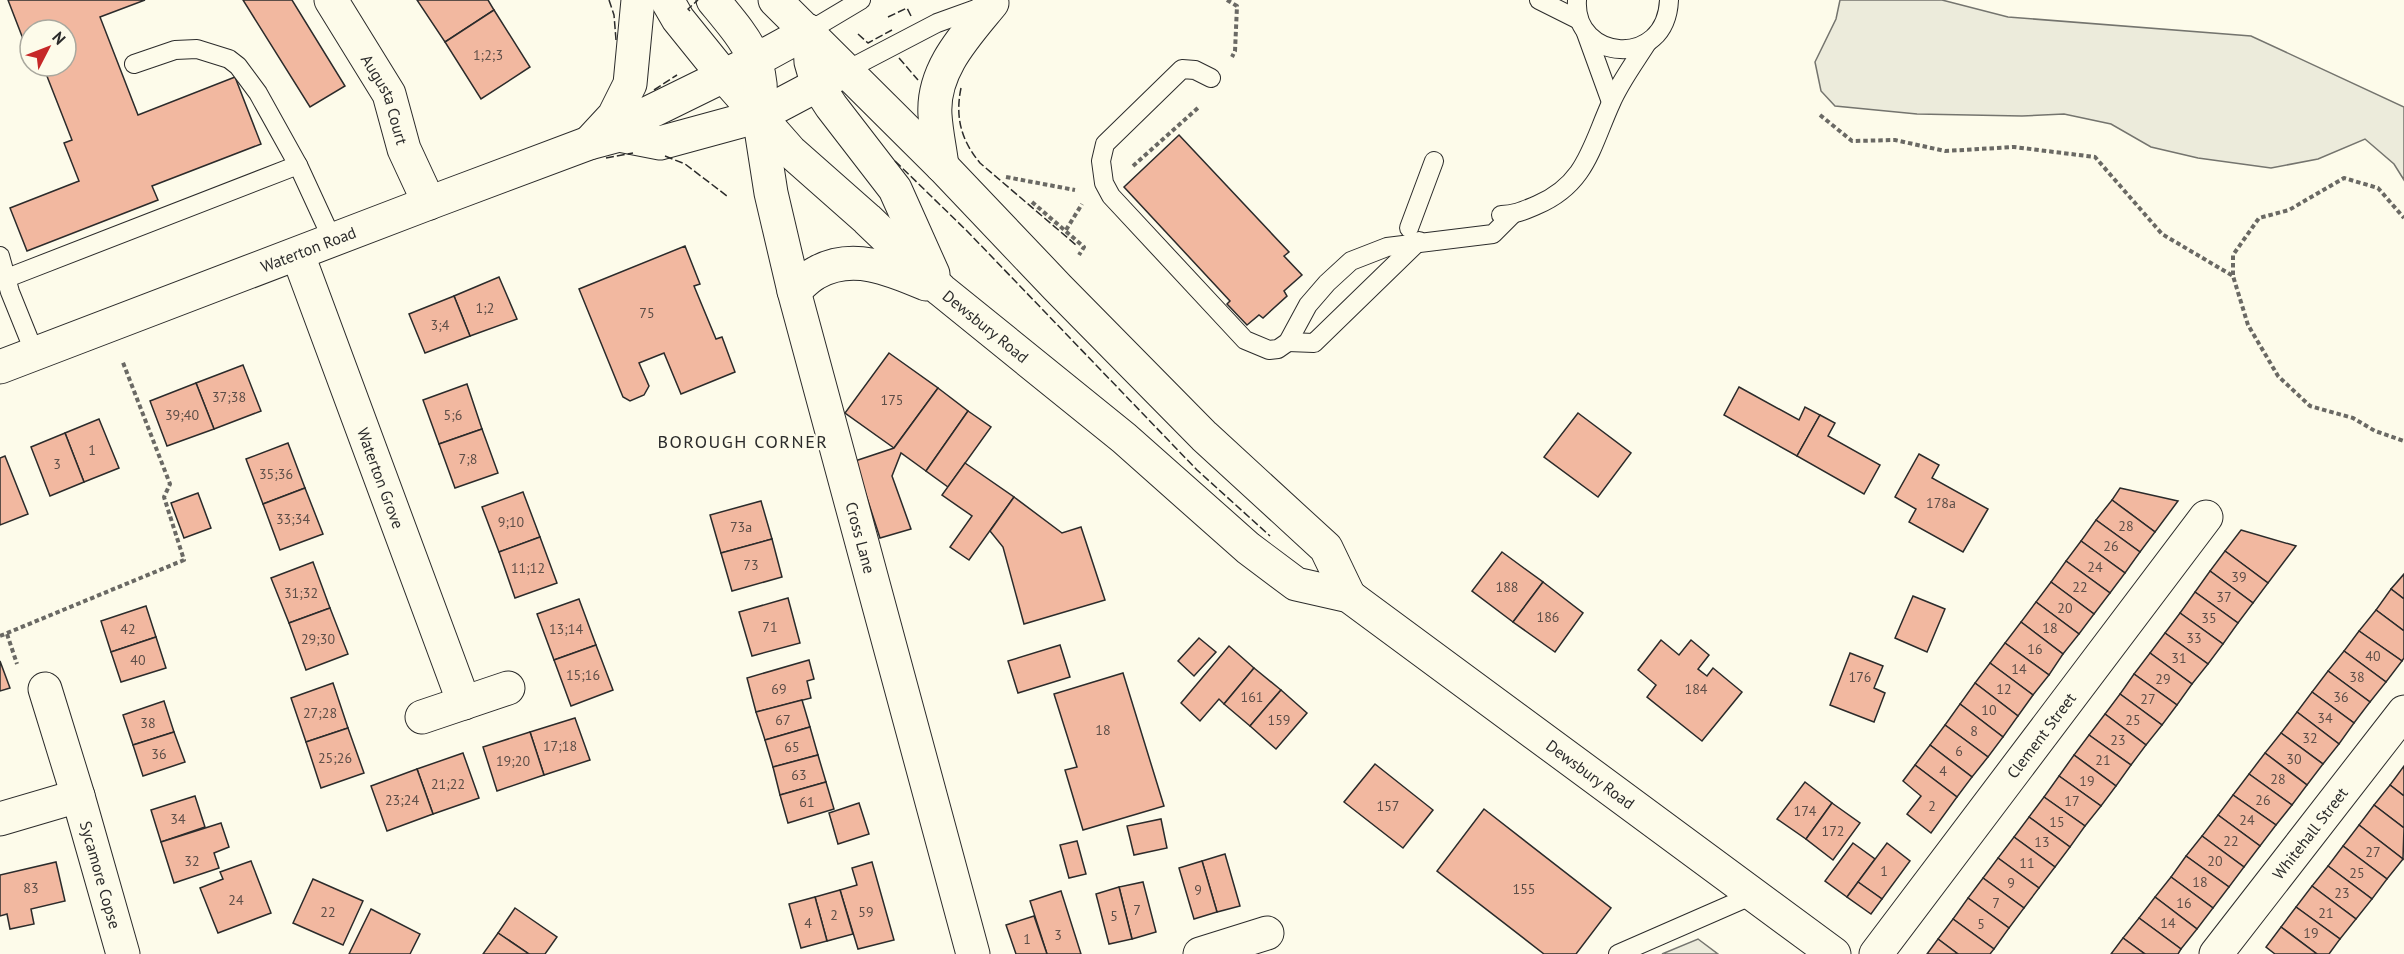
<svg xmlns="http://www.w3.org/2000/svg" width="2404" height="954" viewBox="0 0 2404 954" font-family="'PT Sans',sans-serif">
<rect width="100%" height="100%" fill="#fdfbea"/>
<g fill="#ecebdb" stroke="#74746e" stroke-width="1.5">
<path d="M1840,0H1942L2008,17L2251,36L2404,107V180L2394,164L2365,139L2318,159L2271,168L2198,158L2151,147L2111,124L2064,114L2022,116L1917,114L1835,106L1821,91L1815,62L1836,19Z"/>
<path d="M1698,939L1718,954H1662Z"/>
</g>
<g fill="#f2b8a0" stroke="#2b2b2b" stroke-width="1.5">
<path d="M8,0H145L100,17L138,115L235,77L261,144L152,186L158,200L27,251L10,208L79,181L64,143L72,140L43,66H66V30H30V42L25,44Z"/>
<path d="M243,0H292L345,86L310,107Z"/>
<path d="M417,0H488L494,10L445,42Z"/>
<path d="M494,10L530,67L481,99L445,42Z"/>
<path d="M1179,135L1289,252L1284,256L1302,275L1284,291L1287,296L1263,318L1259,315L1247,325L1227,304L1230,301L1124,187Z"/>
<path d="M685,246L700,284L694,286L716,339L722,337L735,372L681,394L664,353L639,363L649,386L644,395L630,401L623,397L579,289Z"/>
<path d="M499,277L517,319L470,336L454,296Z"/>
<path d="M454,296L470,336L425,353L409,314Z"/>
<path d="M889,353L938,388L894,448L845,413Z"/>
<path d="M243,365L261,411L214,429L196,383Z"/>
<path d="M196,383L214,429L167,446L150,401Z"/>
<path d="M467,384L482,429L439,444L423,400Z"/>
<path d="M1739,387L1799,420L1805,407L1820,415L1797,456L1724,415Z"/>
<path d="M938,388L968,411L926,471L901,453L892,476L911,529L880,538L855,461L894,448Z"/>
<path d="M968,411L991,427L948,487L926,471Z"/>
<path d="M1578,413L1631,453L1598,497L1544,457Z"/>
<path d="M1820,415L1835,423L1828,436L1880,465L1864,494L1797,456Z"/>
<path d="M99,419L119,468L84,482L65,433Z"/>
<path d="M482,429L498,473L455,488L439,444Z"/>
<path d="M65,433L84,482L50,496L31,447Z"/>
<path d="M288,443L305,488L263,504L246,459Z"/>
<path d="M1919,454L1939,465L1932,478L1988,509L1963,552L1909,522L1916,509L1895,497Z"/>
<path d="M5,456L28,514L0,525V458Z"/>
<path d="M965,463L1014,497L969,560L950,547L972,516L942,495Z"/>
<path d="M305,488L323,534L280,550L263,504Z"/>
<path d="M2120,488L2178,501L2155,532L2112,500Z"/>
<path d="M523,492L540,537L499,552L482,507Z"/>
<path d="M198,493L211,528L184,538L171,503Z"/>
<path d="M1014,497L1062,533L1081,527L1105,600L1024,624L1003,547L990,531Z"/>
<path d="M2112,500L2155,532L2140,552L2096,520Z"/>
<path d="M761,501L772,539L721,553L710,515Z"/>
<path d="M2096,520L2140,552L2125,573L2081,541Z"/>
<path d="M2241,530L2296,546L2268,583L2225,551Z"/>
<path d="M540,537L557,583L515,598L499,552Z"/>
<path d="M772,539L782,577L732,591L721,553Z"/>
<path d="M2081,541L2125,573L2110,593L2066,561Z"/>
<path d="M2225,551L2268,583L2253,603L2210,571Z"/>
<path d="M1502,552L1543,582L1513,622L1472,591Z"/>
<path d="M2066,561L2110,593L2094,614L2051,582Z"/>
<path d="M313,562L330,608L289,623L271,578Z"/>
<path d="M2210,571L2253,603L2238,623L2195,592Z"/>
<path d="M2404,574V599L2391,589Z"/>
<path d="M1543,582L1583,613L1555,652L1513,622Z"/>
<path d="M2051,582L2094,614L2079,634L2036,602Z"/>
<path d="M2391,589L2404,599V631L2376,610Z"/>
<path d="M2195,592L2238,623L2223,644L2180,613Z"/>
<path d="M1913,596L1945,609L1927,652L1895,638Z"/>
<path d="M788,598L800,643L752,656L739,612Z"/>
<path d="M579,599L596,645L554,660L537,614Z"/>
<path d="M2036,602L2079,634L2063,654L2021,622Z"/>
<path d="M146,606L156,637L111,652L101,621Z"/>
<path d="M330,608L348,654L306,670L289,623Z"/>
<path d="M2376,610L2404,631V658L2402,661L2359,631Z"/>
<path d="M2180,613L2223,644L2208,664L2165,633Z"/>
<path d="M2021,622L2063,654L2049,675L2005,643Z"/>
<path d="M2359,631L2402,661L2386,682L2344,651Z"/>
<path d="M2165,633L2208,664L2192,684L2150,653Z"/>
<path d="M156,637L166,668L121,682L111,652Z"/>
<path d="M1199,638L1216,652L1194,676L1178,661Z"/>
<path d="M1661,640L1679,655L1691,640L1709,655L1698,669L1707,676L1713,668L1742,692L1702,741L1647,697L1656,685L1638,670Z"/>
<path d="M2005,643L2049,675L2033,695L1990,663Z"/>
<path d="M596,645L613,690L571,706L554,660Z"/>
<path d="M1060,645L1070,677L1018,693L1008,661Z"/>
<path d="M1229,646L1254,668L1224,704L1219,699L1200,721L1181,703Z"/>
<path d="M2344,651L2386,682L2370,702L2328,671Z"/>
<path d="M1850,653L1883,666L1874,688L1885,693L1874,722L1830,705Z"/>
<path d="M2150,653L2192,684L2177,705L2134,674Z"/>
<path d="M809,660L814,679L807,681L811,698L756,712L747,678Z"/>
<path d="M0,661L10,688L0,691Z"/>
<path d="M1990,663L2033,695L2018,716L1975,683Z"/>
<path d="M1254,668L1281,690L1250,726L1224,704Z"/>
<path d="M2328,671L2370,702L2354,723L2312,692Z"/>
<path d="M1123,673L1164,806L1083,830L1065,770L1077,767L1054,694Z"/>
<path d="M2134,674L2177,705L2162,725L2120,694Z"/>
<path d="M333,683L348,728L306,742L291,698Z"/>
<path d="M1975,683L2018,716L2003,737L1960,704Z"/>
<path d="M1281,690L1307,713L1276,749L1250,726Z"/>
<path d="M2312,692L2354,723L2339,744L2297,712Z"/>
<path d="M2120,694L2162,725L2146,745L2105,714Z"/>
<path d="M802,700L810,727L765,740L756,712Z"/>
<path d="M164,701L174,732L133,745L123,715Z"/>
<path d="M1960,704L2003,737L1988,757L1945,725Z"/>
<path d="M2297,712L2339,744L2323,764L2281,733Z"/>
<path d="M2105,714L2146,745L2131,765L2089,735Z"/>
<path d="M575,718L590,760L544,775L530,732Z"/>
<path d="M1945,725L1988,757L1972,777L1930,745Z"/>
<path d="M810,727L818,755L773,767L765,740Z"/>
<path d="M348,728L364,773L321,788L306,742Z"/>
<path d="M174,732L185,762L143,776L133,745Z"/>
<path d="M530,732L544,775L497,791L483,747Z"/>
<path d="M2281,733L2323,764L2307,785L2265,753Z"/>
<path d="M2089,735L2131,765L2116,786L2074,755Z"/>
<path d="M1930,745L1972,777L1957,797L1915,765Z"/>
<path d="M463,753L479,798L433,814L417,769Z"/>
<path d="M2265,753L2307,785L2292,805L2249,774Z"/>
<path d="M818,755L826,782L780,795L773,767Z"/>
<path d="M2074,755L2116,786L2101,806L2059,776Z"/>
<path d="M1375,764L1433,810L1403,848L1344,802Z"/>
<path d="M1915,765L1957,797L1931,833L1907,814L1921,796L1903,781Z"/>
<path d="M2404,766V796L2390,785Z"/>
<path d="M417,769L433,814L387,831L371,786Z"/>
<path d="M2249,774L2292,805L2276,825L2233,795Z"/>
<path d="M2059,776L2101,806L2085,826L2044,797Z"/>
<path d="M826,782L834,809L788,823L780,795Z"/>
<path d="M1805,782L1832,803L1806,839L1777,819Z"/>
<path d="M2390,785L2404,796V828L2374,805Z"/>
<path d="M2233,795L2276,825L2260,846L2218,815Z"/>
<path d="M195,796L205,827L161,842L151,810Z"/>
<path d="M2044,797L2085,826L2070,847L2029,817Z"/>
<path d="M859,803L869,834L838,844L829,813Z"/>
<path d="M1832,803L1860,823L1833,860L1806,839Z"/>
<path d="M2374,805L2404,828L2403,859L2359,825Z"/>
<path d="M1484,809L1611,908L1576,954H1544L1437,871Z"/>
<path d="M2218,815L2260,846L2244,867L2202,836Z"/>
<path d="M2029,817L2070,847L2055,867L2014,837Z"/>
<path d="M1161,819L1167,848L1134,855L1127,826Z"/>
<path d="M221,823L229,847L214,853L219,868L174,883L161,842Z"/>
<path d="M2359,825L2403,859L2387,879L2343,846Z"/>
<path d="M2202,836L2244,867L2229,887L2186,856Z"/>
<path d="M2014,837L2055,867L2039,888L1998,858Z"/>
<path d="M1077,841L1086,874L1069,878L1060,845Z"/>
<path d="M1853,843L1875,859L1847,897L1825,881Z"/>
<path d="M1887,843L1910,861L1882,899L1858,882Z"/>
<path d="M2343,846L2387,879L2372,899L2328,866Z"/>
<path d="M1225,854L1240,906L1217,912L1202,861Z"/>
<path d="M2186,856L2229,887L2213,908L2171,877Z"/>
<path d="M1998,858L2039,888L2024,908L1983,878Z"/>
<path d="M251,861L271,913L218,933L200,888L223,879L220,872Z"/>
<path d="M1202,861L1217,912L1194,919L1179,868Z"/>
<path d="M56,862L65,901L31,909L34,924L10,929L7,914L0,916V875Z"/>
<path d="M872,862L894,940L858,949L840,890L857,885L852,868Z"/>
<path d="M2328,866L2372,899L2356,919L2312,886Z"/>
<path d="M2171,877L2213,908L2197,929L2155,897Z"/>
<path d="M1983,878L2024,908L2009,928L1968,898Z"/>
<path d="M313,879L363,901L343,945L293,923Z"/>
<path d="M1143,882L1156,932L1132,939L1119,887Z"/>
<path d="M1858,882L1882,899L1871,914L1847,897Z"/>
<path d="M2312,886L2356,919L2340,939L2296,907Z"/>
<path d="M1119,887L1132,939L1109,944L1096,894Z"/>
<path d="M840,890L853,934L827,941L815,897Z"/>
<path d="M1061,891L1081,954H1047L1030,901Z"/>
<path d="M815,897L827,941L801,948L789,904Z"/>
<path d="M2155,897L2197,929L2181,949L2139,918Z"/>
<path d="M1968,898L2009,928L1994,949L1953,919Z"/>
<path d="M2296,907L2340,939L2329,954H2317L2281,927Z"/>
<path d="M515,908L557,937L545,954H529L498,933Z"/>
<path d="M371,909L420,934L410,954H349Z"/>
<path d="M1034,916L1047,954H1016L1006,925Z"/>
<path d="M2139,918L2181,949L2178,954H2145L2123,938Z"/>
<path d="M1953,919L1994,949L1990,954H1958L1938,939Z"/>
<path d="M2281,927L2317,954H2275L2266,947Z"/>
<path d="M498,933L529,954H483Z"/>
<path d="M2123,938L2145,954H2111Z"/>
<path d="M1938,939L1958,954H1927Z"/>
</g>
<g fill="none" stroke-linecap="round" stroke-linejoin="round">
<g stroke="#2b2b2b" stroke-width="20">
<g id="service">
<path d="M1539,0L1579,20"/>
<path d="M1577,0C1573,61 1666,70 1669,0"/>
<path d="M809,31L861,0"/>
<path d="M1586,33L1611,102"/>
<path d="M134,64L175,50L197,49L229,59L238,66L258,93L298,165L333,241"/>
<path d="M847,70L937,23L984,6"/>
<path d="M1211,78L1195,70L1182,69L1105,144L1101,161L1104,183L1111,196L1245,340L1269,350L1278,349L1288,342L1308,305L1327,283L1351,261L1387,247L1493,234L1512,215"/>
<path d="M1501,215C1515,215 1525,210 1537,205C1586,184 1591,147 1611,103C1620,82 1635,62 1647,43"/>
<path d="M1409,228L1434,161"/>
<path d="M0,256L10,292L35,354"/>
<path d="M7,278L298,165"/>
<path d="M1288,342L1314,343L1419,241"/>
<path d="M1618,954L1753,895"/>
</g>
</g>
<g stroke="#2b2b2b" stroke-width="35">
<g id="minor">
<path id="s1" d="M331,0L389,94L404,149L429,203"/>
<path id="s2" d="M759,116L771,193L794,291L973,954"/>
<path d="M619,135L660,143L759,116L842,72"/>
<path id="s3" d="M298,255L464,703"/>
<path id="s4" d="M0,367L429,203L589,143L619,135L648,113L756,60L809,31"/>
<path id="s5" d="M45,689L78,796L123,954"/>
<path d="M422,717L508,688"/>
<path d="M0,819L78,796"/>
<path d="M1200,954L1267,933"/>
<path id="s6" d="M1876,954L2206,517"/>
<path id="s7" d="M2216,954L2404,712"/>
</g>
</g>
<g stroke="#2b2b2b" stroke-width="35">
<g id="trunk">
<path id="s8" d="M667,0L678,19L724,76L790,151L867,219L941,290L1124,438L1248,548L1296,584L1349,596L1834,954"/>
<path d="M713,0C746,40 767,62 759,116"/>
<path d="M775,0L942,166L1058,288L1204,436L1326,548L1349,596"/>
<path d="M809,31L811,62L818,86L831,106L895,189L933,274"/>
<path d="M589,143L614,116L630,84L638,0"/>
<path d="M942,166C940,149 936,132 935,115C932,70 966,35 992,3"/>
<path d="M794,291C801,285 808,277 816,273C852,252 891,269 926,284"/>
</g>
</g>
<g stroke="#6a6964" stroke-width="4" stroke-dasharray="4.5 3" stroke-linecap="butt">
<path d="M1227,0L1237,6L1235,51L1232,57"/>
<path d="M1820,115L1852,141L1895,140L1945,151L2014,147L2095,157L2162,234L2233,276L2248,325L2278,376L2310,406L2353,418L2375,431L2404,441"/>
<path d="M1133,166L1199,107"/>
<path d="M1006,177L1075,190"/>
<path d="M1032,202L1084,247L1079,255"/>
<path d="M1066,230L1082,204"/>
<path d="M2233,275V255L2259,218L2289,210L2344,178L2378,188L2404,218"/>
<path d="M7,634L17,664"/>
<path d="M0,636L184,560L164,497L170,484L122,360"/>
</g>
<use href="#service" stroke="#fdfbea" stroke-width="18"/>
<use href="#minor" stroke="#fdfbea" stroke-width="33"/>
<use href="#trunk" stroke="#fdfbea" stroke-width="33"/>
<g stroke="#2b2b2b" stroke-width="1.5" stroke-dasharray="8 3" stroke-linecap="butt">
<path d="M609,0L614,15L616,40"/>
<path d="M690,11L688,9L698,0"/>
<path d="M888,17L907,8L911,16"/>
<path d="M858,34L868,43L892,30"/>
<path d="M899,58L918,80"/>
<path d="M961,88C955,117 961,140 980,163L1076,245"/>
<path d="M654,90L677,75"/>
<path d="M665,156L685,164L727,196"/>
<path d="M606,158L633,153"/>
<path d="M895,161L967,231L1197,470L1270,536"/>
</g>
</g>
<g text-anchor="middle" stroke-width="4.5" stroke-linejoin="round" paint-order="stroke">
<g font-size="14" fill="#5d4e48">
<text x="488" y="60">1;2;3</text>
<text x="485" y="313">1;2</text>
<text x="647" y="318">75</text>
<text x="440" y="330">3;4</text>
<text x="229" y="402">37;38</text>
<text x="892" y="405">175</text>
<text x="182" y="420">39;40</text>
<text x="453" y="420">5;6</text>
<text x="92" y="455">1</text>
<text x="468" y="464">7;8</text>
<text x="57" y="469">3</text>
<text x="276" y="479">35;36</text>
<text x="1941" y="508">178a</text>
<text x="293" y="524">33;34</text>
<text x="511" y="527">9;10</text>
<text x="2126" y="531">28</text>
<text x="741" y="532">73a</text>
<text x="2111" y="551">26</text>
<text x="751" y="570">73</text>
<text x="2095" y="572">24</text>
<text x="528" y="573">11;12</text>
<text x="2239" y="582">39</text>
<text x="1507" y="592">188</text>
<text x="2080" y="592">22</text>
<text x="301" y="598">31;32</text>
<text x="2224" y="602">37</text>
<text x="2065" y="613">20</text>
<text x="1548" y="622">186</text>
<text x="2209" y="623">35</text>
<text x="770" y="632">71</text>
<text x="2050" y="633">18</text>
<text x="128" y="634">42</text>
<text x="566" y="634">13;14</text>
<text x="2194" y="643">33</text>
<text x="318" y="644">29;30</text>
<text x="2035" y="654">16</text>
<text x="2373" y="661">40</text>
<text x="2179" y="663">31</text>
<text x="138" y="665">40</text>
<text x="2019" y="674">14</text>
<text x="583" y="680">15;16</text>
<text x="1860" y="682">176</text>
<text x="2357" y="682">38</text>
<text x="2163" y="684">29</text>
<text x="779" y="694">69</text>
<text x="1696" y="694">184</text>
<text x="2004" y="694">12</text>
<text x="1252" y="702">161</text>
<text x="2341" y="702">36</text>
<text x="2148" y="704">27</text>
<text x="1989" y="715">10</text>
<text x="320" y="718">27;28</text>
<text x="2325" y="723">34</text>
<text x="783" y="725">67</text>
<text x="1279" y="725">159</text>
<text x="2133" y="725">25</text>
<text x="148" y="728">38</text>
<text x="1103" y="735">18</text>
<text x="1974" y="736">8</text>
<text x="2310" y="743">32</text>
<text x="2118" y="745">23</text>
<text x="560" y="751">17;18</text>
<text x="792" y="752">65</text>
<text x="1959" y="756">6</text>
<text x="159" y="759">36</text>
<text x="335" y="763">25;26</text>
<text x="2294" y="764">30</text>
<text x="2103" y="765">21</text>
<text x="513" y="766">19;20</text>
<text x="1943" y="776">4</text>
<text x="799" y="780">63</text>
<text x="2278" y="784">28</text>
<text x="2087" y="786">19</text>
<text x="448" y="789">21;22</text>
<text x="402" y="805">23;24</text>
<text x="2263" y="805">26</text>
<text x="2072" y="806">17</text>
<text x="807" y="807">61</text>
<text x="1388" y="811">157</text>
<text x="1932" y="811">2</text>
<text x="1805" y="816">174</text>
<text x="178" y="824">34</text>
<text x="2247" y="825">24</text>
<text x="2057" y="827">15</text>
<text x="1833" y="836">172</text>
<text x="2231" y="846">22</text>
<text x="2042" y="847">13</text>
<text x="2373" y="857">27</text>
<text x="192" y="866">32</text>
<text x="2215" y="866">20</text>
<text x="2027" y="868">11</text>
<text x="1884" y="876">1</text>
<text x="2357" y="878">25</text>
<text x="2200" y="887">18</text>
<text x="2011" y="888">9</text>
<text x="31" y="893">83</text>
<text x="1524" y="894">155</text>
<text x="1198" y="895">9</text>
<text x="2342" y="898">23</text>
<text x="236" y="905">24</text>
<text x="1996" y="908">7</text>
<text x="2184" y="908">16</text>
<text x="1137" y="915">7</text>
<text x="328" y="917">22</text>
<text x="866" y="917">59</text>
<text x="2326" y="918">21</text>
<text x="834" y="920">2</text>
<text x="1114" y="921">5</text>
<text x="808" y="928">4</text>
<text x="2168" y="928">14</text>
<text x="1981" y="929">5</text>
<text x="2311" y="938">19</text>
<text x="1058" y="940">3</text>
<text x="1027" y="944">1</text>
</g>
<g font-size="16" fill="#2b2b2b" stroke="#fdfbea">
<text dy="6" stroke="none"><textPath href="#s1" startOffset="114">Augusta Court</textPath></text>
<text dy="6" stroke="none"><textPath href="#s4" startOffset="330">Waterton Road</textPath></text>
<text dy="6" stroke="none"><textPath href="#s8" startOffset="458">Dewsbury Road</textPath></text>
<text dy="6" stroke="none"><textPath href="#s3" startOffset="238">Waterton Grove</textPath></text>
<text dy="6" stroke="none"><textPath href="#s2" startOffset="434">Cross Lane</textPath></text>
<text dy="6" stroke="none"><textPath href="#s6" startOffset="274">Clement Street</textPath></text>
<text dy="6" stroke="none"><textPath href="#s8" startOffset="1216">Dewsbury Road</textPath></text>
<text dy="6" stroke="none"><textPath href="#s7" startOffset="153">Whitehall Street</textPath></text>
<text dy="6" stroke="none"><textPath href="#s5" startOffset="194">Sycamore Copse</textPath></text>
</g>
<g font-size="18" letter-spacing="1.5" fill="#2b2b2b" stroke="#fdfbea">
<text x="743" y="448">BOROUGH CORNER</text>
</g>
</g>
<g transform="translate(48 48) rotate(48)"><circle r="28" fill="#fdfbea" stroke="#a9a89e" stroke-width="1.5"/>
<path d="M0-4.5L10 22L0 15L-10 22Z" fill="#c62828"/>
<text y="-9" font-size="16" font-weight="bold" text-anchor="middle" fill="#2b2b2b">N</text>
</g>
</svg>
